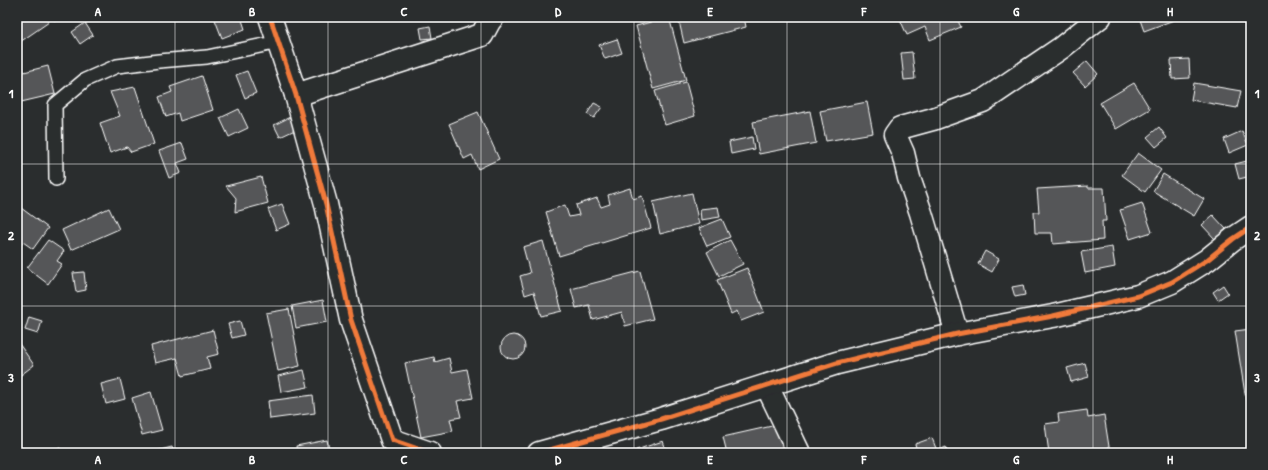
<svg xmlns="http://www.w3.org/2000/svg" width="1268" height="470" viewBox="0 0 1268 470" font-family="'Patrick Hand',sans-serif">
<rect width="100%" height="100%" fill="#2a2d2e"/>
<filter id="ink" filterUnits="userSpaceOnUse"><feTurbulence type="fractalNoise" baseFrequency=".025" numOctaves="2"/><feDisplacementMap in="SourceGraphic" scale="8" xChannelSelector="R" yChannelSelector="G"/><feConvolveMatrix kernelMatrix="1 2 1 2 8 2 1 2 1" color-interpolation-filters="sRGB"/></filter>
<g filter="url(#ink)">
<g fill="#555758" stroke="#fff">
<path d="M17,17H46L49,22L17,44Z"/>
<path d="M52,17H60L55,21Z"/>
<path d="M214,17H241L245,29L222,38Z"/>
<path d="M669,17L686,80L653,89L636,26Z"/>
<path d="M678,17H744L746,27L684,43Z"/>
<path d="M899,17H956L961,27L930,40L925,27L907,35Z"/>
<path d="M1139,17H1182L1144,31Z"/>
<path d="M85,23L93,35L80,44L72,32Z"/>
<path d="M430,26L432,38L422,39L420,28Z"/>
<path d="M617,39L622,53L605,59L599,45Z"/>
<path d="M912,52L915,79L904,80L901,53Z"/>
<path d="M17,59H20L24,72L48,66L55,94L17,103Z"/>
<path d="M1189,59L1190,78L1172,79L1171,60Z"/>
<path d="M1087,61L1098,74L1085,86L1073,73Z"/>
<path d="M247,71L256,93L245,98L236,75Z"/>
<path d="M202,76L213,110L180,121L178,113L166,117L159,97L172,92L170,87Z"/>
<path d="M686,82L695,116L665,125L655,91Z"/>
<path d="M1134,83L1150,109L1116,129L1100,103Z"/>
<path d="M1194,83L1241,91L1237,108L1191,100Z"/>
<path d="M135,87L154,144L131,152L127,147L110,153L100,123L120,116L110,92Z"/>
<path d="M867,102L873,133L826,141L820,111Z"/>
<path d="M594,103L602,107L594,118L587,114Z"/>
<path d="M239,109L248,128L229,137L220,118Z"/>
<path d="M810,111L816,143L759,154L753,122Z"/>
<path d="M478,112L499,159L478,169L472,155L464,159L449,124Z"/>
<path d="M290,117L297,129L280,137L274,125Z"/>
<path d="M1159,127L1167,138L1156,147L1147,137Z"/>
<path d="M1242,131L1248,145L1229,153L1224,139Z"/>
<path d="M752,137L754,149L731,154L729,142Z"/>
<path d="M182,143L188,159L177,163L181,173L169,178L159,151Z"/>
<path d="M1138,153L1161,170L1145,192L1122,175Z"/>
<path d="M1251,160V176L1239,179L1235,164Z"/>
<path d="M1163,174L1204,199L1194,216L1153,191Z"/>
<path d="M261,177L268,203L235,212L236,198L226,186Z"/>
<path d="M1088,186V188H1104L1106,221H1102L1103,240L1053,244L1052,233H1035L1034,212H1039L1037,189Z"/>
<path d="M630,188L633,199L642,196L651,228L559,256L546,212L565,205L569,217L579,215L576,205L597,198L601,207L610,204L608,195Z"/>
<path d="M692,193L699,224L660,234L653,202Z"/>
<path d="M1142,203L1152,232L1130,239L1120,210Z"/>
<path d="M282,204L290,224L276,230L268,209Z"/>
<path d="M17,205L48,228L33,249L23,242L17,251Z"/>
<path d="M718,207L720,217L701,220L700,209Z"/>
<path d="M109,208L119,229L71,250L62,230Z"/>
<path d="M1213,215L1226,229L1215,239L1202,225Z"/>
<path d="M722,219L730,237L707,246L699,228Z"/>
<path d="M48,240L64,251L57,261L62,264L48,284L27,268Z"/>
<path d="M730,240L743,264L719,276L707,252Z"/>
<path d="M543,241L562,311L541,316L534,292L525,295L520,276L530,273L523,247Z"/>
<path d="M1112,247L1115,267L1085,273L1081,252Z"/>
<path d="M985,251L999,259L992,272L978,264Z"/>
<path d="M747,268L764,312L741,321L737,311L731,314L717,280Z"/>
<path d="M640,271L653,319L625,326L622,312L593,320L589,305L576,308L571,289Z"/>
<path d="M84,272L86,290L76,292L73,273Z"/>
<path d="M1023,285L1025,295L1015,297L1012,287Z"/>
<path d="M1223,285L1228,293L1218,300L1213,292Z"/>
<path d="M323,300L327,322L296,328L292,306Z"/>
<path d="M289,309L300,366L278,371L266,313Z"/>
<path d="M29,317L42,321L38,334L25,330Z"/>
<path d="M240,321L244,335L232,338L228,324Z"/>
<path d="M1251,329V399L1246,400L1235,331Z"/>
<path d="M213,330L219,354L207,357L210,369L182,376L177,358L155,363L151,346Z"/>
<circle cx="513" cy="347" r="12"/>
<path d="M17,341L34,365L17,378Z"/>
<path d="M434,357L435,362L449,358L452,372L467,369L473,398L457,401L461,417L450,419L453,431L421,437L405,363Z"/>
<path d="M1085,363L1089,377L1071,382L1067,368Z"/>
<path d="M304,370L308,387L281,392L278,376Z"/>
<path d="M120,379L125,399L106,404L101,384Z"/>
<path d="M151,392L162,430L142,435L132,398Z"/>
<path d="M313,395L315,413L270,419L268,401Z"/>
<path d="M1087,410L1088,418L1104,415L1110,453H1049L1045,424L1059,422L1058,414Z"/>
<path d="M781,424L788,453H727L723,437Z"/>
<path d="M932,438L937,451L946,447L948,453H912L917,451L915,444Z"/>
<path d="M327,440L330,453H297L296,446Z"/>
<path d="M663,441L667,453H637L636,450Z"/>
<path d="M172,447L174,453H148Z"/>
<path d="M60,448L61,453H41Z"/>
</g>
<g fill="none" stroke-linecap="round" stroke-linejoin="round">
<g stroke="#fff" stroke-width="16">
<path id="service" d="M56,179L55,105L85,80L117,66L159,61L207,57L279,42"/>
</g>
<g stroke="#fff" stroke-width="25">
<g id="minor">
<path d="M270,17L296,95L326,204L351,320L392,440L430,453"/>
<path d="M296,95L482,35L489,22L493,17"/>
<path d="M957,334L921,213L909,178L903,153L895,135L900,128L933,119L983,101L1061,48L1100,17"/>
<path d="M767,386L799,453"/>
<path d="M539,453L661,419L837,363L957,334L1053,316L1138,296L1172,282L1207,260L1233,239L1251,227"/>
</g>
</g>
<use href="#service" stroke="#2a2d2e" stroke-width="13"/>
<use href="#minor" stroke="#2a2d2e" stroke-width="22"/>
<g stroke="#2a2d2e" stroke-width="8">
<g id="cycleway">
<path d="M270,17L296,95L326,204L351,320L392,440L430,453"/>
<path d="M539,453L661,419L837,363L957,334L1053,316L1138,296L1172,282L1207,260L1233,239L1251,227"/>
</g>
</g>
<use href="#cycleway" stroke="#f17a3a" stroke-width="5"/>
</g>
</g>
<path fill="none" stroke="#fff" stroke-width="1" stroke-opacity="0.55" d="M175,17V453M328,17V453M481,17V453M634,17V453M787,17V453M940,17V453M1093,17V453M17,164H1251M17,306H1251"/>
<rect width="1268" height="470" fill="none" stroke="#2a2d2e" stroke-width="44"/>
<rect x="22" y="22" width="1224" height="426" fill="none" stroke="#fff" stroke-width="1.5"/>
<g font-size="13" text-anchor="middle" font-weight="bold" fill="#fff">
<text x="98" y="16">A</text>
<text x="252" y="16">B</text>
<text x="404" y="16">C</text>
<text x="558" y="16">D</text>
<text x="710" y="16">E</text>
<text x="864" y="16">F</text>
<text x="1016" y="16">G</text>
<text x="1170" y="16">H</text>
<text x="11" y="98">1</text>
<text x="1257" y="98">1</text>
<text x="11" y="240">2</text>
<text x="1257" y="240">2</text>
<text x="11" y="382">3</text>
<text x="1257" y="382">3</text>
<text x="98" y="464">A</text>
<text x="252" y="464">B</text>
<text x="404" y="464">C</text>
<text x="558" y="464">D</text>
<text x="710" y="464">E</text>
<text x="864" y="464">F</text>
<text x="1016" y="464">G</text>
<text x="1170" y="464">H</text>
</g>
</svg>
